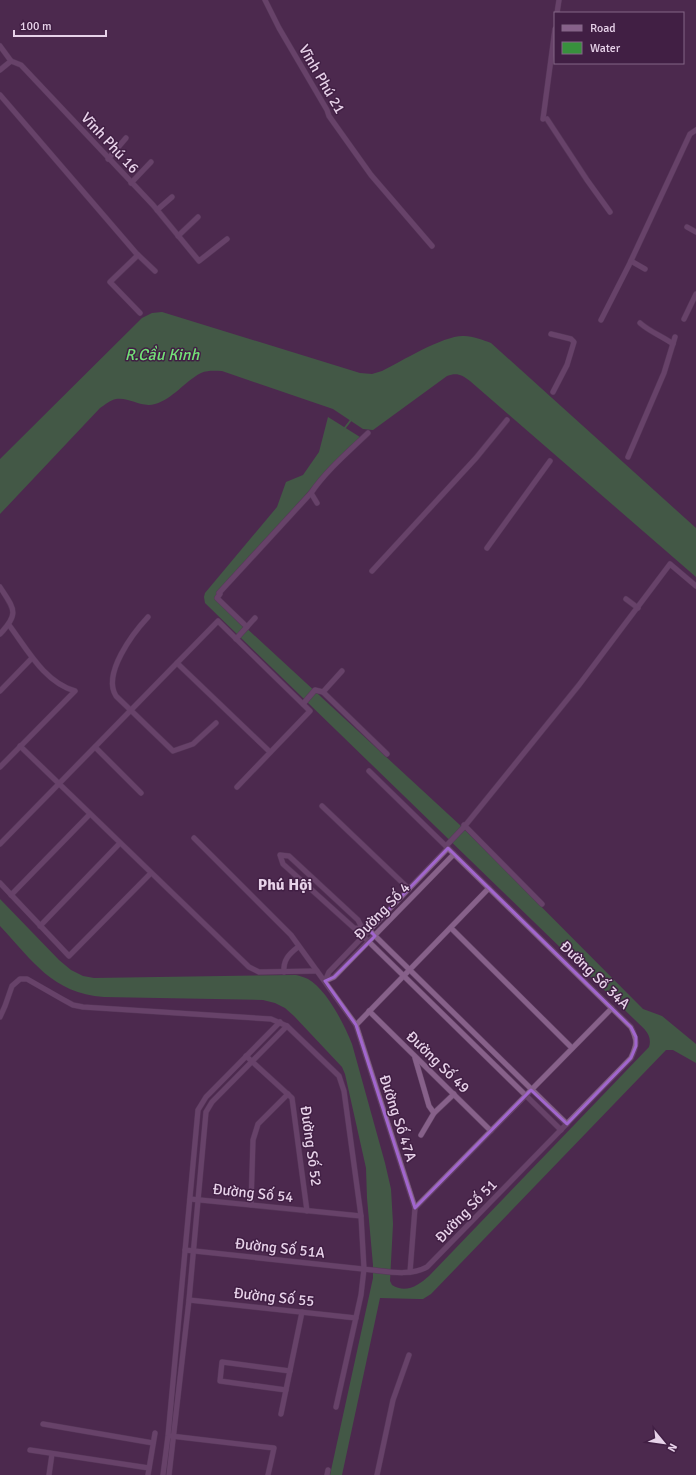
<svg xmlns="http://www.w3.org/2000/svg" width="696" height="1475" viewBox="0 0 696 1475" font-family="Signika,sans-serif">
<rect width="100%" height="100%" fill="#4c294e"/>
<g fill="#38903d">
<path d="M162,312L360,373L372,374L382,371C402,361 444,335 464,336C473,336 483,340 491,343L696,528V577L470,381C462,375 457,372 447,376L373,430L363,429L333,409L222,371C215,371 208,370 201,373C185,381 173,399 155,404C141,408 130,397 116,399C110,400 105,405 100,408L0,514V459L142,318L152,313Z"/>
<path d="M328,417L360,437L323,475L216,596V600L461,826L643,1009L662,1016L696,1044V1063L673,1050H666L431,1294L423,1299H419L380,1298L342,1475H330L373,1278V1265L367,1198L366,1168L345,1074L342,1067L294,1016L285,1008L275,1003L263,1000L104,997C52,993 33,961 0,926V899L59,960L71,970L83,976L94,978L296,975C300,976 304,977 308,979C327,990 344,1024 352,1044L385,1163L391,1189L393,1224L390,1281L392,1285C406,1294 419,1285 429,1276L649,1047C653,1034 643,1028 634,1019L205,603L204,597L205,593L277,507L286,482L303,475L319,452Z"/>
</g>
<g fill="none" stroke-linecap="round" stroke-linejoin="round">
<path stroke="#38903d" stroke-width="2" d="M344,429L351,420"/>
<g stroke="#644667" stroke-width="6">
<g id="minor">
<path d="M265,0L279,28L327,110L329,116L371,175L432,246"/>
<path d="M557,13L559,0"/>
<path d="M0,46L11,61L21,65L153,205L199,261L227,239"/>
<path d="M0,70L11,61"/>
<path d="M0,95L136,253L155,271"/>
<path d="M543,119L555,29"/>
<path d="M547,119L587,180L610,212"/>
<path d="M108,159L126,138"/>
<path d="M131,183L151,162"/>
<path d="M157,210L172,197"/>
<path d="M687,227L696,232"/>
<path d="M178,236L198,217"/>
<path d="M138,255L110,282L140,313"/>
<path d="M631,261L645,269"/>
<path d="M684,319L696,294"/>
<path d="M601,320L629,265L690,134L696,130"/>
<path d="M640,323C650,332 662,336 673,344"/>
<path d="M551,334L571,339L574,342L567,365L553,392"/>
<path d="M628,457L664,373L675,337"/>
<path d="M317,503L311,493C326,471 348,452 368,433"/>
<path d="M487,548L550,461"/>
<path d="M372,571L476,458L507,420"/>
<path d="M0,587C14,609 20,613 0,634"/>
<path d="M219,593L311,493"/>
<path d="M220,594L217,598L218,599L247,627"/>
<path d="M626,599L638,608"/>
<path d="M148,617C133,633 102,674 116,696L173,751L193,744L216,723"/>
<path d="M236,639L255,618"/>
<path d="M177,663L270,752"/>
<path d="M0,691L32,658"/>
<path d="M323,692L387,754"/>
<path d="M303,704L315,690L323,692L342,671"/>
<path d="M20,746L249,967L259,972L317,971"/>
<path d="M95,747L141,793"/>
<path d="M0,767L75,691C44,682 27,649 9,625"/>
<path d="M322,806L409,889"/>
<path d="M464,825L542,904"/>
<path d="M194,838L291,935L356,1025L415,1208L410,1272"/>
<path d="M0,844L218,621L310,711L237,787"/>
<path d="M446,846L464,827L579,685L670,564L696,586"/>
<path d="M0,883L69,956L151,873"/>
<path d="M11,895L90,814"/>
<path d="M40,926L120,843"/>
<path d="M451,928L572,1048"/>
<path d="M284,972C283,960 289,954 298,947"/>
<path d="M325,981L334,977L454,854"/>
<path d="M325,981L329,972L448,848"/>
<path d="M369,1011L491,1131"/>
<path d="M0,1017L5,1006L12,986L20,979H27L62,999L73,1005L83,1007L271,1019L287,1026L339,1076L344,1091L361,1216L364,1269L361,1295L336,1407"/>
<path d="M356,1025L489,888"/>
<path d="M246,1056L292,1098L307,1211"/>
<path d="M415,1058L429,1106L434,1113L454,1094"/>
<path d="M561,1130L363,936V930L358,920L289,856L280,855L283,864L354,928L369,930L567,1124"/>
<path d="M421,1135L434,1113"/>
<path d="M190,1199L361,1216"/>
<path d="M251,1205L253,1140L258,1124L288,1094"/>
<path d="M415,1208L612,1008"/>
<path d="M185,1250L372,1270C390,1272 411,1276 427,1267L631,1058C637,1045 638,1041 631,1027L369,771"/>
<path d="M189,1300L356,1318"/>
<path d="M286,1390L220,1381L222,1362L290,1371"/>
<path d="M281,1414L302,1312"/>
<path d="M43,1424L153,1443"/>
<path d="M171,1436L274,1448L268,1475"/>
<path d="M30,1450L149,1468"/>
<path d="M49,1475L52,1454"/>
<path d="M148,1475L155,1433"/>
<path d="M163,1475L168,1436L198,1110L206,1097L280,1022"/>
<path d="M169,1475L189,1300L206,1112L212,1102L287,1026"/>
<path d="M327,1475L328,1470"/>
<path d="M377,1475L393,1400L409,1355"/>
</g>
</g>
<use href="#minor" stroke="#87618a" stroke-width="5"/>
</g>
<path d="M0 0H696V1475H0ZM448,848L631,1027L636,1037V1046L631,1058L567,1124L531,1090L415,1208L356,1025L325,981L334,977L375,936L369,930Z" fill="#4c294e" fill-opacity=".55" fill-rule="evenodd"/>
<path fill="none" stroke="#a166ce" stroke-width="3" stroke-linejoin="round" d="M448,848L631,1027L636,1037V1046L631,1058L567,1124L531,1090L415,1208L356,1025L325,981L334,977L375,936L369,930Z"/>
<g text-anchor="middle" stroke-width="3" stroke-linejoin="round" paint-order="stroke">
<g font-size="15" fill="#e7d2e9" stroke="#411f44">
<text transform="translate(322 79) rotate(60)" y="5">Vĩnh Phú 21</text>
<text transform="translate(110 143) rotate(47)" y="5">Vĩnh Phú 16</text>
<text transform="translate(382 911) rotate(-46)" y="5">Đường Số 4</text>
<text transform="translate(595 975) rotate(44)" y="5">Đường Số 34A</text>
<text transform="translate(438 1062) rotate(44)" y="5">Đường Số 49</text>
<text transform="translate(398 1118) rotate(72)" y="5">Đường Số 47A</text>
<text transform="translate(311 1146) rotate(82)" y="5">Đường Số 52</text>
<text transform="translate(253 1193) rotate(6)" y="5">Đường Số 54</text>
<text transform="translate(466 1211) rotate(-46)" y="5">Đường Số 51</text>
<text transform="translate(280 1248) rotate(6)" y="5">Đường Số 51A</text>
<text transform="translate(274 1297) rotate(6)" y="5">Đường Số 55</text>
</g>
<g font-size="16" font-style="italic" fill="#73e177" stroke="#411f44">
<text x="162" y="360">R.Cầu Kinh</text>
</g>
<g font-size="16" font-weight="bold" fill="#e7d2e9" stroke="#411f44">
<text x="285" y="890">Phú Hội</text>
</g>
</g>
<rect x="554" y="12" width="130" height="52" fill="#411f44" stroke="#836786"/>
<rect x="562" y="25" width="20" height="6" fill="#87618a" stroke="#836786"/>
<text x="590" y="32" font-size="12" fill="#e7d2e9">Road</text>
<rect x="562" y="42" width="20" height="12" fill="#38903d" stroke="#836786"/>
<text x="590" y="52" font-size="12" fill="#e7d2e9">Water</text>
<g transform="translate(664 1443) rotate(119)" stroke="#411f44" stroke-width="3" paint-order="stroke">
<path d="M0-3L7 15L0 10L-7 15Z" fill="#e7d2e9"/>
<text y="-6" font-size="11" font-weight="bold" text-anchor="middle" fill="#e7d2e9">N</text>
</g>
<path d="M14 30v6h92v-6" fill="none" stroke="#e7d2e9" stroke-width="2"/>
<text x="20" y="30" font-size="12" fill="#e7d2e9" stroke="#411f44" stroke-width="3" paint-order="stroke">100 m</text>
</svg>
